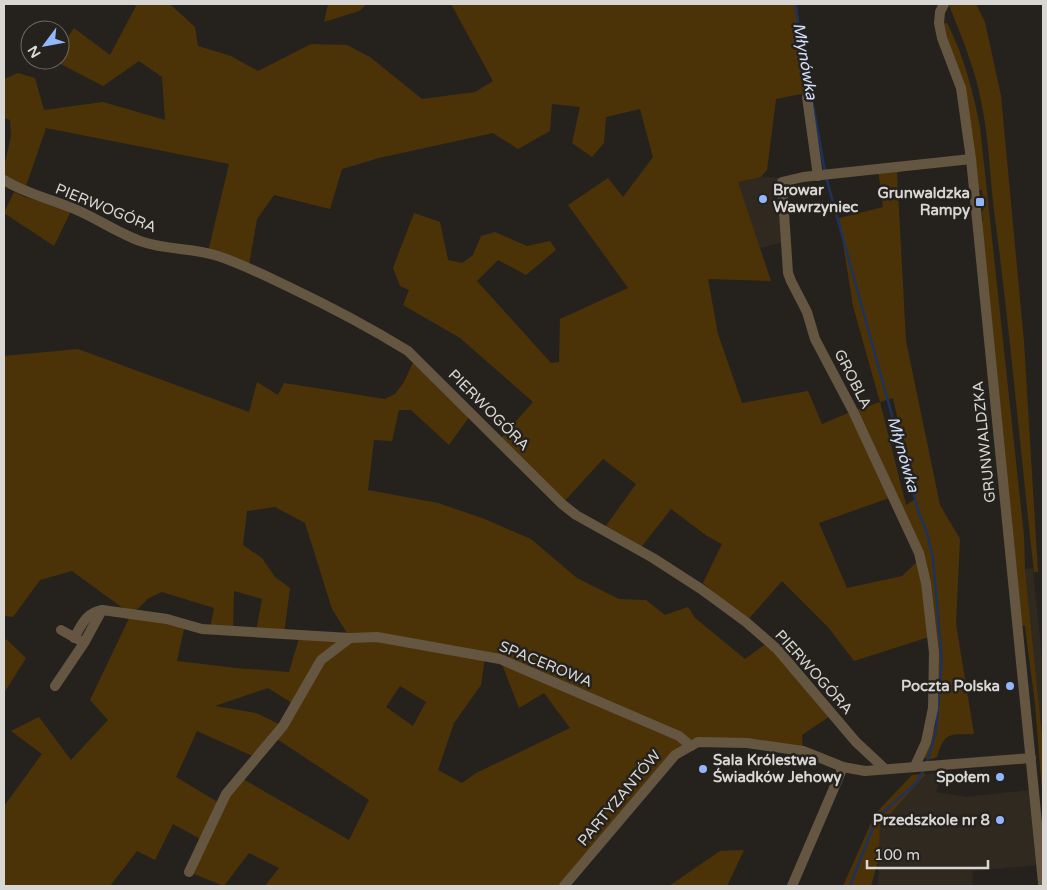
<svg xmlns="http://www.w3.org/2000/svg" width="1047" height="890" viewBox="0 0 1047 890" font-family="'Varela Round',sans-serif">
<rect width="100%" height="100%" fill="#25221e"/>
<g fill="#2f2920">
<path d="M761,177L780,178L784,242L760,248L737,182Z"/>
<path d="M1033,568L1043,669V744L1025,569Z"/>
<path d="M942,773L936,792L966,797L1029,790L1036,865L972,871L973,886H878L880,825L926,774Z"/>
</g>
<g fill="#4c3307" fill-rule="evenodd">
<path d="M132,4H170L195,27L198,46L231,56L258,71L311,44L347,45L370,57L422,99L475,92L493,81L451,4H797L806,93L776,99L767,170L761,177L738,182L771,281L708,279L718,334L742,403L808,391L822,424L853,411L892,497L819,523L847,588L902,576L918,561L929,637L854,661L828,627L782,581L746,622L703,583L722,544L707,536L671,509L639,550L603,530L636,484L603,459L562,504L501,438L533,402L460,338L403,305L409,290L400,286L393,268L414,213L440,222L448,260L462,263L473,255L481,236L495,232L527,246L550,241L556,250L526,275L498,260L477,281L551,363L559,362L560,319L628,288L568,205L608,178L623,197L653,157L640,109L606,117L604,143L592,157L572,143L580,107L552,104L550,131L518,149L493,133L379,158L342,169L330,209L274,195L257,219L249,265L208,252L229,164L46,128L26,186L4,176V167L11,136L10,120L4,118V79L18,73L35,78L44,110L103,102L165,120L162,77L139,61L103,86L53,60H60V49L74,28L110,55L136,6Z"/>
<path d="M328,4H367L359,11L324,22Z"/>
<path d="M950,4H976L985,22L1001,96L1024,342L1038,572H1034C1021,457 1011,341 996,226C990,186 990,145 982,106C976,70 962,38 949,5Z"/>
<path d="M944,23H947C964,56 973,91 980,127L1024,536L1025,569L1043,744V804L1035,704L1025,626L1021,625L980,223L983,222L982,212L984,208L982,190H977Z"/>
<path d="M915,165L897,173L906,341L940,505L960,539L956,624L974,734C949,735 945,731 937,757L932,759L922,758L937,723L938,691L929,585L854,411L880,402L853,306L839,218L883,207L878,169ZM893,398L907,460L914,500L906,505L880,402Z"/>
<path d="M14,192L25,197L71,211L54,246L4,213Z"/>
<path d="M78,349L249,412L257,382L278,395L284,383L385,399L395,394L404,382L414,360L472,413L449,445L411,410H399L392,441L374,440L368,490L438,503L482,518L531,539L577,578L619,599L646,600L665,615L688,607L695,618L745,659L768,642L833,714L802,735L803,751L698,742L675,755L564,886H265L279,868L249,853L224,886L189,872L204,841L173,824L155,860L137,851L110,886H4V806L42,754L11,731L39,717L71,760L108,720L90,700L131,614L72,571L40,580L13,617L4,616V356ZM275,507L305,523L332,609L350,638L300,635L289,672L236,668L177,661L185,624L132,614L149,598L162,592L214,608L210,629L233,631L234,591L262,599L256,632L284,634L290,588L275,577L262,558L243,545L247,511ZM485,657L500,659L519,708L544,693L570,728L476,773L462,783L438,770L454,723L481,685ZM400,686L426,702L413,726L386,707ZM268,688L295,705L283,726L256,713L215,706ZM197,731L257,758L274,737L369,800L349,840L241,778L221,804L176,777Z"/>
<path d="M6,639L26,658L4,693V642Z"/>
<path d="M926,774L880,825L879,858L871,886H843L875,814L912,775Z"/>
<path d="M744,850L727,886H669L720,851Z"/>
</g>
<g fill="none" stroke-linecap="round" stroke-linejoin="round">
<g stroke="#1d325d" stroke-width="2.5">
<path d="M795,4L825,172"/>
<path d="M826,177L919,513L927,533L933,558L942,661L936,732L927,762"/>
<path d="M850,886L876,819L916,783L924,770"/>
</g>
<g stroke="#655642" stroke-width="10">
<path d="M944,4L940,12L939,23L942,38L961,88L971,159L1043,883"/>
<path d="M807,97L818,176"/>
<path d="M4,180C24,193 45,197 67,206C93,215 116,233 143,242C167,250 194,248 218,256C242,264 264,275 287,286C329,306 369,327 408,351L562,504L576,515L653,558L701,589L746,622L777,649L856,742L885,769"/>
<path d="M61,630L79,640"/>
<path d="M74,638C82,624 86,613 102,610"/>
<path d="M55,686L84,643L102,610L167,619L202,629L350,638"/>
<path d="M915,766L926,742L933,708L934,653L926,583L919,553L853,411L815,339L807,312L791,281L788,273L782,182L803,177L971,159"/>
<path d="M189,872L226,794L283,726L321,660L350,638L377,637L500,659L679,736L691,746"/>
<path d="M564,886L675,755L698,742L747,743L803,751L843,767L865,771L1031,758"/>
<path d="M792,886L843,767"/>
</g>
</g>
<g fill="#93b7fd" stroke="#25221e" stroke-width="2">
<circle cx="763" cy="199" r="5"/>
<rect x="975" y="197" width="10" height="10" rx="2.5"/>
<circle cx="1010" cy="686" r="5"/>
<circle cx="703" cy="769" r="5"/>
<circle cx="1000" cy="777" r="5"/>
<circle cx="1000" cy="820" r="5"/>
</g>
<g text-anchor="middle" stroke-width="5" stroke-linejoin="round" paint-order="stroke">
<g font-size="15" font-weight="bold" fill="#d8d7d4" stroke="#25221e" text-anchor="end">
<text x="773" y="195" text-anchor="start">Browar<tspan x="773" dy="17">Wawrzyniec</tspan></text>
<text x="970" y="198">Grunwaldzka<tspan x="970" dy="17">Rampy</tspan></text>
<text x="1000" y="691">Poczta Polska</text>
<text x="713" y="765" text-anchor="start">Sala Królestwa<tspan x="713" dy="17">Świadków Jehowy</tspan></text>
<text x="990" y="782">Społem</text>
<text x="990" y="825">Przedszkole nr 8</text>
</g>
<g font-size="15" fill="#d8d7d4" stroke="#25221e">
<text transform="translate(106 208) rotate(22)" y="5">PIERWOGÓRA</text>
<text transform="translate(853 379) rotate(63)" y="5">GROBLA</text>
<text transform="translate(489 410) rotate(45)" y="5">PIERWOGÓRA</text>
<text transform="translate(984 442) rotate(-96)" y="5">GRUNWALDZKA</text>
<text transform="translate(546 664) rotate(22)" y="5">SPACEROWA</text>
<text transform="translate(814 672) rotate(48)" y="5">PIERWOGÓRA</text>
<text transform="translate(619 798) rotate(-50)" y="5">PARTYZANTÓW</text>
</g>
<g font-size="16" font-style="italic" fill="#d0e0fd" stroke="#25221e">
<text transform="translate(806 61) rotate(80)" y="6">Młynówka</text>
<text transform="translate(904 454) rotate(74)" y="6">Młynówka</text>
</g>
</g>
<rect width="1047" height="890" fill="none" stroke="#d8d7d4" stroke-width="10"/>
<g transform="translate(45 45) rotate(238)"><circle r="24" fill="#25221e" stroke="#6d6a67"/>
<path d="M0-4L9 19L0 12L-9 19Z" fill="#93b7fd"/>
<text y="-8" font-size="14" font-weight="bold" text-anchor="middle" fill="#d8d7d4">N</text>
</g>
<path d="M867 860v8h121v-8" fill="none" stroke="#d8d7d4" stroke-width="2.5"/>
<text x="874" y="860" font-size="15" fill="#d8d7d4" stroke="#25221e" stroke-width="4" paint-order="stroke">100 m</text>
</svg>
